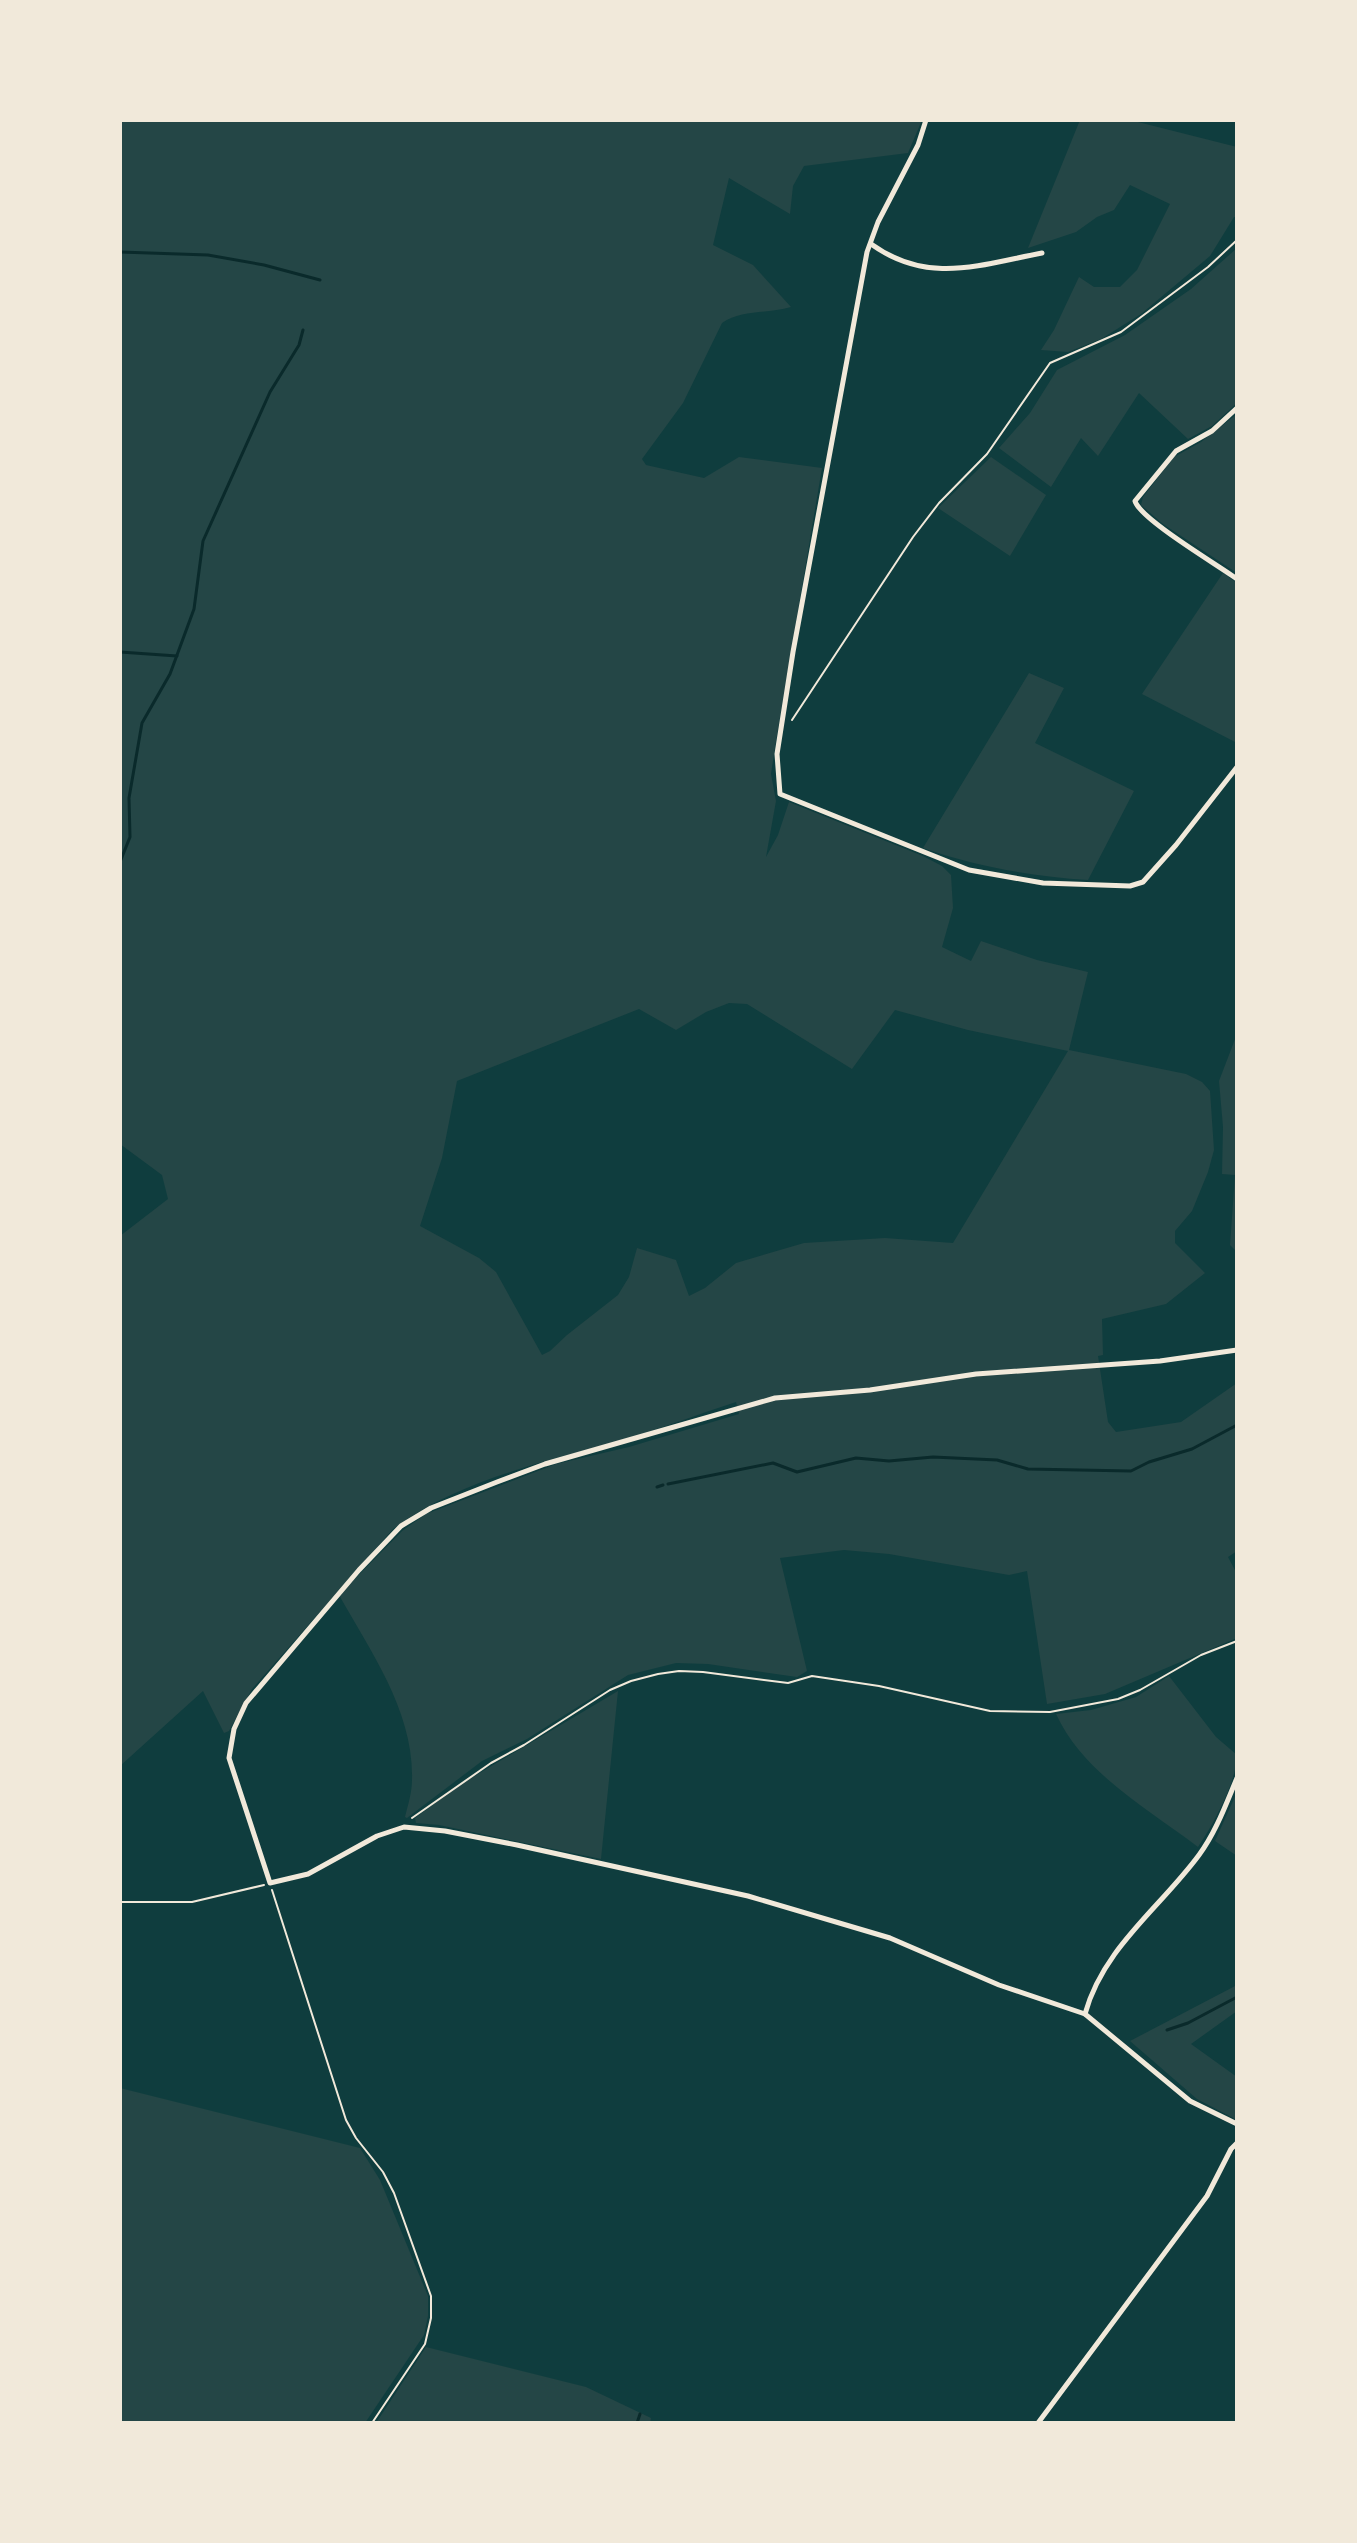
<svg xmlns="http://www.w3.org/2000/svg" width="1357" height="2543" viewBox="0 0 1357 2543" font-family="'Noto Sans',sans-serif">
<rect width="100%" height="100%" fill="#0f3d3e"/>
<g fill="#244646" fill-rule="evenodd">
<path d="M120,120H922L908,153L804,166L793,186L790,214L729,178L713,245L753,265L791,307C768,314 742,309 722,323L683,403L642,459L646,465L704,478L739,457L822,468L776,741L771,774L776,801L766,857L778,835L789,802L923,856L942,866L951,875L953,908L942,947L971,961L981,941L1037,960L1088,972L1069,1050L1186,1074L1202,1082L1210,1091L1214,1150L1208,1172L1192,1211L1175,1231V1243L1205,1273L1166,1304L1102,1319L1103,1355L1098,1356L1108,1422L1116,1432L1181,1422L1237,1383V1551L1228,1557L1237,1574V1638L1105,1694L1047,1704L1027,1571L1009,1575L889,1554L844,1550L780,1558L807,1671L797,1677L708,1664L676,1663L628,1675L527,1739L482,1761L407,1818L405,1817C408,1805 412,1792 412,1780C414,1712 371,1652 339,1595L402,1531L426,1514L556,1464L629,1447L739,1414L736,1402C699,1414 662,1428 625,1439C546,1462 460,1479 393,1529L252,1689L229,1731L224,1733L203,1691L120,1766V1236L168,1199L162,1175L120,1144ZM729,1003L747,1004L852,1069L895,1010L968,1030L1068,1051L953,1243L885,1238L804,1243L736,1263L705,1288L689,1296L676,1260L637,1248L629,1277L618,1295L567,1335L550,1351L542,1355L496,1272L479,1258L420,1226L442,1158L457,1081L639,1009L676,1030L706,1012Z"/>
<path d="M1080,120H1130L1237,147V217H1234L1210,256L1141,314L1101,339L1068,352L1041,350L1054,330L1079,277L1094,287H1120L1137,270L1170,204L1130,185L1114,210L1097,217L1076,232L1028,248Z"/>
<path d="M1237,248V403L1212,426L1188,439L1139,393L1098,456L1081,438L1051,487L999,448L1030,413L1057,370L1125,335L1191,289Z"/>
<path d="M1237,414V573L1163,524L1141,505L1143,497L1174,457L1201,442Z"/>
<path d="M991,457L1046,495L1010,556L938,508Z"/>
<path d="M1223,573L1237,583V743L1142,694Z"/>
<path d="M1029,673L1064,688L1035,743L1134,791L1088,880C1031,876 978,867 923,848Z"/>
<path d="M1237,1034V1252L1230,1245L1235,1175L1222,1174L1223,1127L1219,1081Z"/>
<path d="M1169,1676L1216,1737L1237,1755C1237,1781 1213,1825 1198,1847C1147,1808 1084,1774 1056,1714L1091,1710L1136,1697Z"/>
<path d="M618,1691L601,1859L439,1825L416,1823L415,1818L461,1784Z"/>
<path d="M1237,1792V1856L1215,1841Z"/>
<path d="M1237,1985V2011L1191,2044L1237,2077V2120L1197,2099L1130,2041Z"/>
<path d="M120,2088L360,2148L380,2180L428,2296V2316L424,2335L365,2423H120Z"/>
<path d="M426,2347L586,2387L651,2418L650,2423H376Z"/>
</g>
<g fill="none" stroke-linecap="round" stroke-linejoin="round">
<g stroke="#0a2a2b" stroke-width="3">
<path d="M120,252L208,255L264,265L320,280"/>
<path d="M120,652L177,656"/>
<path d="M120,862L130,837L129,798L142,723L170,674L194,609L203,541L270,392L299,345L303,330"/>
<path d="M668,1484L773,1463L797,1472L856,1458L889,1461L933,1457L997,1460L1028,1469L1131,1471L1149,1462L1192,1449L1237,1425"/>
<path d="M657,1487L663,1485"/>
<path d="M1167,2030L1188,2023L1237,1997"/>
<path d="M637,2423L640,2414"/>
</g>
<g stroke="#f1e9da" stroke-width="2">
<path d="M792,720L913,537L939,503L987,454L1050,363L1121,332L1208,267L1237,240"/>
<path d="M412,1818L491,1763L524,1745L610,1690L631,1681L658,1674L679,1671L703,1672L788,1683L812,1676L879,1686L990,1711L1050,1712L1118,1699L1140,1690L1201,1655L1237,1641"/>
<path d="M272,1890L346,2120L356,2138L383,2172L394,2193L431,2296V2318L425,2344L372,2423"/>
<path d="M120,1902H192L264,1885"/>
</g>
<g stroke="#f1e9da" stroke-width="5">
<path d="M926,120L918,145L878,222L867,252L793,652L777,754L780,794L969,870L1043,883L1130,886L1143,882L1176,845L1237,767"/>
<path d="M871,244C928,285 979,265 1042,253"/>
<path d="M1237,408L1212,431L1176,451L1135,501C1140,519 1218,565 1237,579"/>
<path d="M1237,1350L1160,1361L976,1374L870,1390L775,1398L545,1464L497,1482L431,1508L401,1526L359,1570L246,1703L234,1729L229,1758L270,1883L308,1874L377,1836L404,1827L445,1831L517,1845L748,1896L890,1938L999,1985L1085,2014L1190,2101L1237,2124"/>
<path d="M1085,2014C1103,1948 1160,1908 1199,1855C1216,1832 1226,1804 1237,1778"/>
<path d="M1038,2423L1207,2196L1231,2149L1237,2143"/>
</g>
</g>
<rect width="1357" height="2543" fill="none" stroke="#f1e9da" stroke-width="244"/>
</svg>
